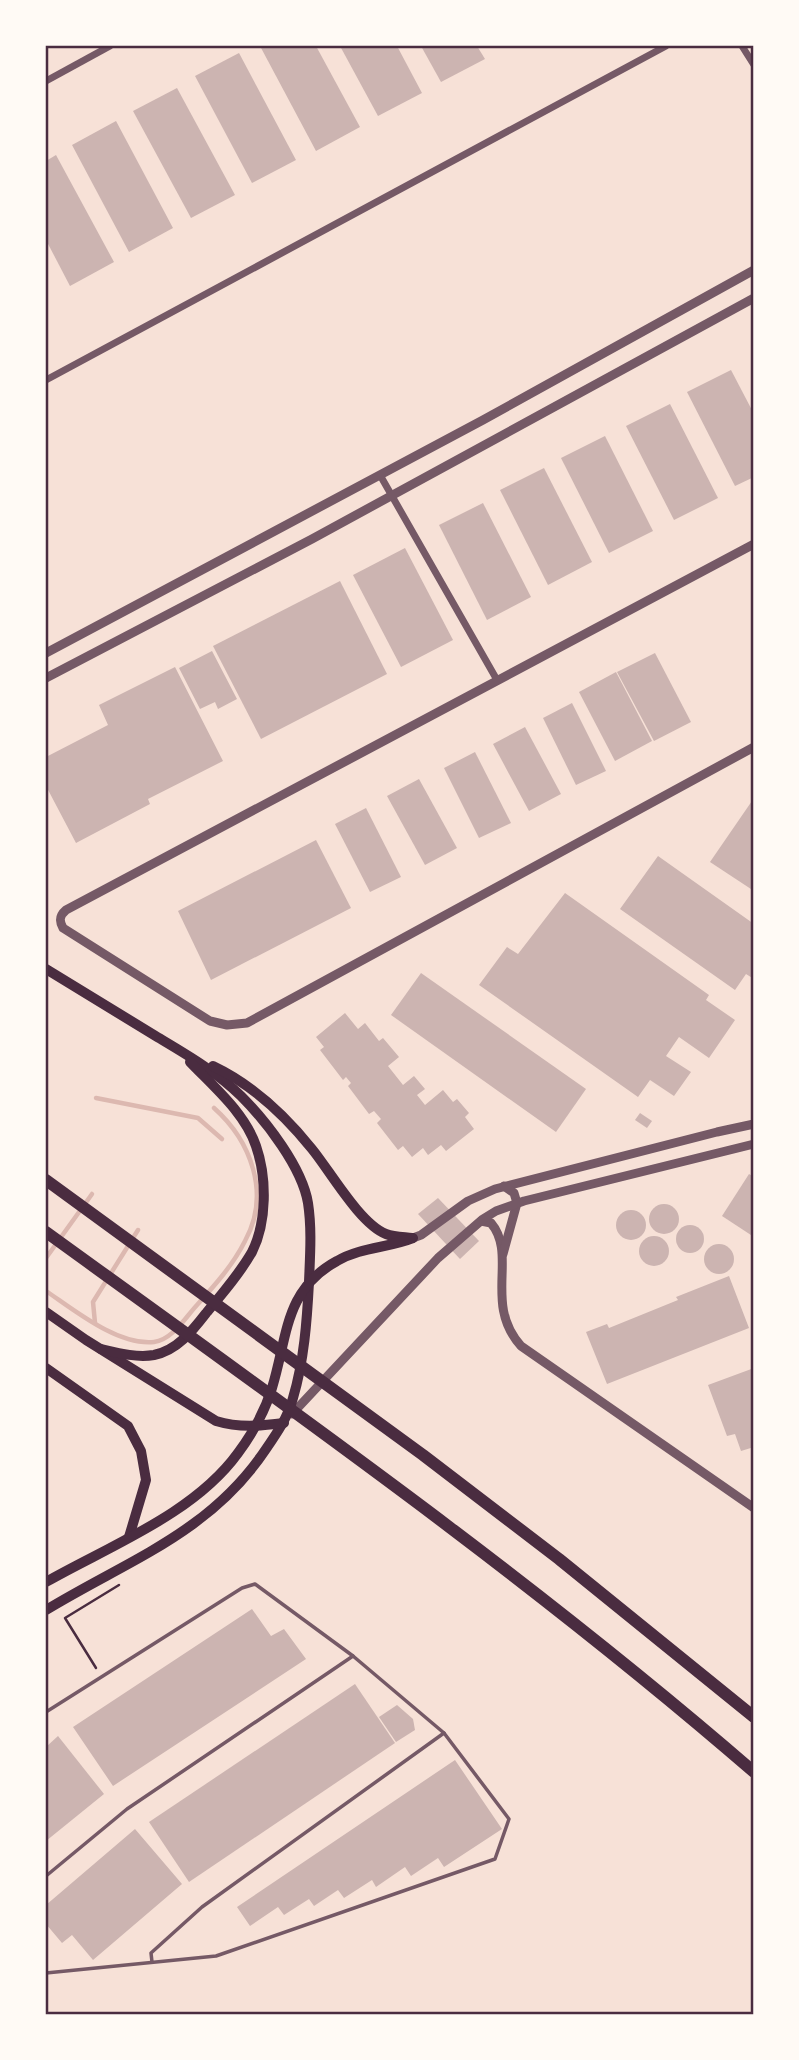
<svg xmlns="http://www.w3.org/2000/svg" width="799" height="2060" viewBox="0 0 799 2060" font-family="Cabin,sans-serif">
<rect width="100%" height="100%" fill="#f7e1d7"/>
<g fill="none" stroke-linecap="round" stroke-linejoin="round">
<g stroke="#dcb8b0" stroke-width="4.5">
<path d="M96,1098L198,1118L222,1139"/>
<path d="M46,1258L92,1194"/>
<path d="M46,1291C74,1310 118,1346 154,1342C172,1340 185,1318 197,1305C215,1285 233,1265 245,1241C271,1194 251,1141 214,1108"/>
<path d="M95,1323L93,1302L138,1230"/>
</g>
</g>
<g fill="#ccb4b1">
<path d="M260,46H316L360,127L316,151Z"/>
<path d="M340,46H397L422,93L378,116Z"/>
<path d="M421,46H477L485,59L441,82Z"/>
<path d="M239,53L296,160L252,183L195,76Z"/>
<path d="M177,88L235,195L191,218L133,111Z"/>
<path d="M116,121L173,228L129,252L72,145Z"/>
<path d="M56,155L114,262L70,286L46,240V161Z"/>
<path d="M731,370L754,414V477L735,486L687,392Z"/>
<path d="M670,404L718,498L674,520L626,426Z"/>
<path d="M605,436L653,531L609,553L561,458Z"/>
<path d="M544,468L592,562L548,585L500,490Z"/>
<path d="M483,503L531,597L487,620L439,525Z"/>
<path d="M405,548L453,640L401,667L353,575Z"/>
<path d="M340,581L387,674L261,739L213,646Z"/>
<path d="M212,651L237,699L218,709L215,702L200,709L179,668Z"/>
<path d="M655,653L691,722L654,741L617,672Z"/>
<path d="M175,667L223,761L148,799L150,804L76,843L46,786V757L108,725L99,705Z"/>
<path d="M616,672L652,741L615,761L579,692Z"/>
<path d="M572,703L606,771L576,785L543,718Z"/>
<path d="M525,727L561,794L529,811L493,744Z"/>
<path d="M475,752L511,823L479,838L444,768Z"/>
<path d="M419,779L457,848L425,865L387,796Z"/>
<path d="M754,798V891L710,862Z"/>
<path d="M366,808L401,877L370,892L335,824Z"/>
<path d="M316,840L351,908L211,980L178,911Z"/>
<path d="M658,856L754,924V979L746,974L735,990L620,909Z"/>
<path d="M565,893L709,995L706,1000L735,1020L709,1058L679,1037L666,1056L691,1072L674,1096L650,1080L638,1097L479,985L507,947L518,954Z"/>
<path d="M421,973L586,1089L556,1132L391,1015Z"/>
<path d="M345,1013L358,1029L365,1023L379,1041L383,1038L399,1057L388,1066L403,1085L414,1076L425,1089L417,1095L425,1105L443,1090L453,1102L457,1099L469,1113L465,1117L474,1129L446,1151L441,1145L428,1155L423,1148L412,1157L403,1146L398,1150L377,1123L381,1119L374,1111L369,1114L348,1086L351,1083L346,1077L343,1080L320,1050L324,1047L316,1037Z"/>
<path d="M640,1113L652,1121L647,1128L635,1120Z"/>
<path d="M749,1174L754,1177V1237L722,1216Z"/>
<path d="M438,1198L479,1241L460,1259L418,1214Z"/>
<circle cx="664" cy="1219" r="15"/>
<circle cx="631" cy="1225" r="15"/>
<circle cx="690" cy="1239" r="14"/>
<circle cx="654" cy="1251" r="15"/>
<circle cx="719" cy="1259" r="15"/>
<path d="M729,1276L749,1328L607,1384L586,1332L607,1324L609,1328L678,1300L676,1297Z"/>
<path d="M754,1368V1447L741,1451L735,1434L727,1436L708,1385Z"/>
<path d="M252,1609L271,1636L284,1629L306,1659L113,1786L73,1727Z"/>
<path d="M355,1684L395,1743L189,1882L149,1822Z"/>
<path d="M397,1705L413,1719L415,1730L396,1742L379,1717Z"/>
<path d="M58,1736L104,1794L46,1841V1747Z"/>
<path d="M455,1760L502,1829L444,1867L438,1858L411,1876L405,1867L376,1887L372,1880L344,1898L338,1890L314,1906L309,1899L284,1915L278,1907L250,1926L237,1907Z"/>
<path d="M135,1829L182,1884L93,1960L72,1935L62,1943L46,1924V1905Z"/>
</g>
<g fill="none" stroke-linecap="round" stroke-linejoin="round">
<path stroke="#4a2c40" stroke-width="2.5" d="M96,1668L65,1618L119,1585"/>
<g stroke="#755966" stroke-width="3.5">
<path d="M46,1712L242,1588L255,1584L353,1656L444,1733L509,1819L495,1859L216,1956L46,1973"/>
<path d="M46,1876L127,1809L353,1656"/>
<path d="M152,1962L151,1953L202,1907L444,1733"/>
</g>
<g stroke="#755966" stroke-width="7">
<path d="M742,46L754,65"/>
<path d="M46,81L110,46"/>
<path d="M46,380L666,46"/>
<path d="M380,475L497,680"/>
</g>
<g stroke="#755966" stroke-width="9">
<path d="M754,544L66,910C59,916 59,921 63,928L210,1021L227,1025L247,1023L754,747"/>
<path d="M46,653L483,420L754,270"/>
<path d="M46,678L312,539L754,298"/>
<path d="M481,1221L491,1223C518,1255 483,1304 521,1346L754,1508"/>
<path d="M413,1238L421,1235L468,1201L495,1189L717,1132L754,1124"/>
<path d="M503,1254L517,1203L514,1193L504,1186"/>
<path d="M292,1414L438,1258L483,1219L496,1211L524,1201L754,1144"/>
</g>
<g stroke="#4a2c40" stroke-width="10">
<path d="M46,969C82,991 118,1013 154,1035C184,1053 216,1071 241,1096C266,1121 302,1167 308,1203C312,1229 310,1256 309,1282C307,1321 304,1361 293,1398C288,1417 277,1433 266,1449C210,1533 128,1560 46,1610"/>
<path d="M213,1066C253,1085 284,1114 312,1149C330,1171 360,1224 386,1234C394,1237 404,1237 412,1238"/>
<path d="M46,1312L86,1340L216,1421C239,1428 260,1426 284,1423"/>
<path d="M101,1349C118,1353 137,1358 154,1355C178,1350 193,1330 207,1312C223,1293 240,1273 252,1252C267,1222 267,1178 256,1146C245,1113 214,1087 190,1062"/>
<path d="M46,1368L128,1426L141,1451L146,1480L129,1537"/>
<path d="M46,1582C109,1546 194,1514 238,1453C252,1434 265,1411 272,1388C288,1336 284,1290 337,1261C361,1247 388,1248 413,1238"/>
</g>
<g stroke="#4a2c40" stroke-width="12">
<path d="M46,1180L423,1455L559,1559L754,1717"/>
<path d="M46,1232C286,1406 529,1577 754,1772"/>
</g>
</g>
<rect width="799" height="2060" fill="none" stroke="#fffaf5" stroke-width="94"/>
<rect x="47" y="47" width="705" height="1966" fill="none" stroke="#4a2c40" stroke-width="2.5"/>
</svg>
